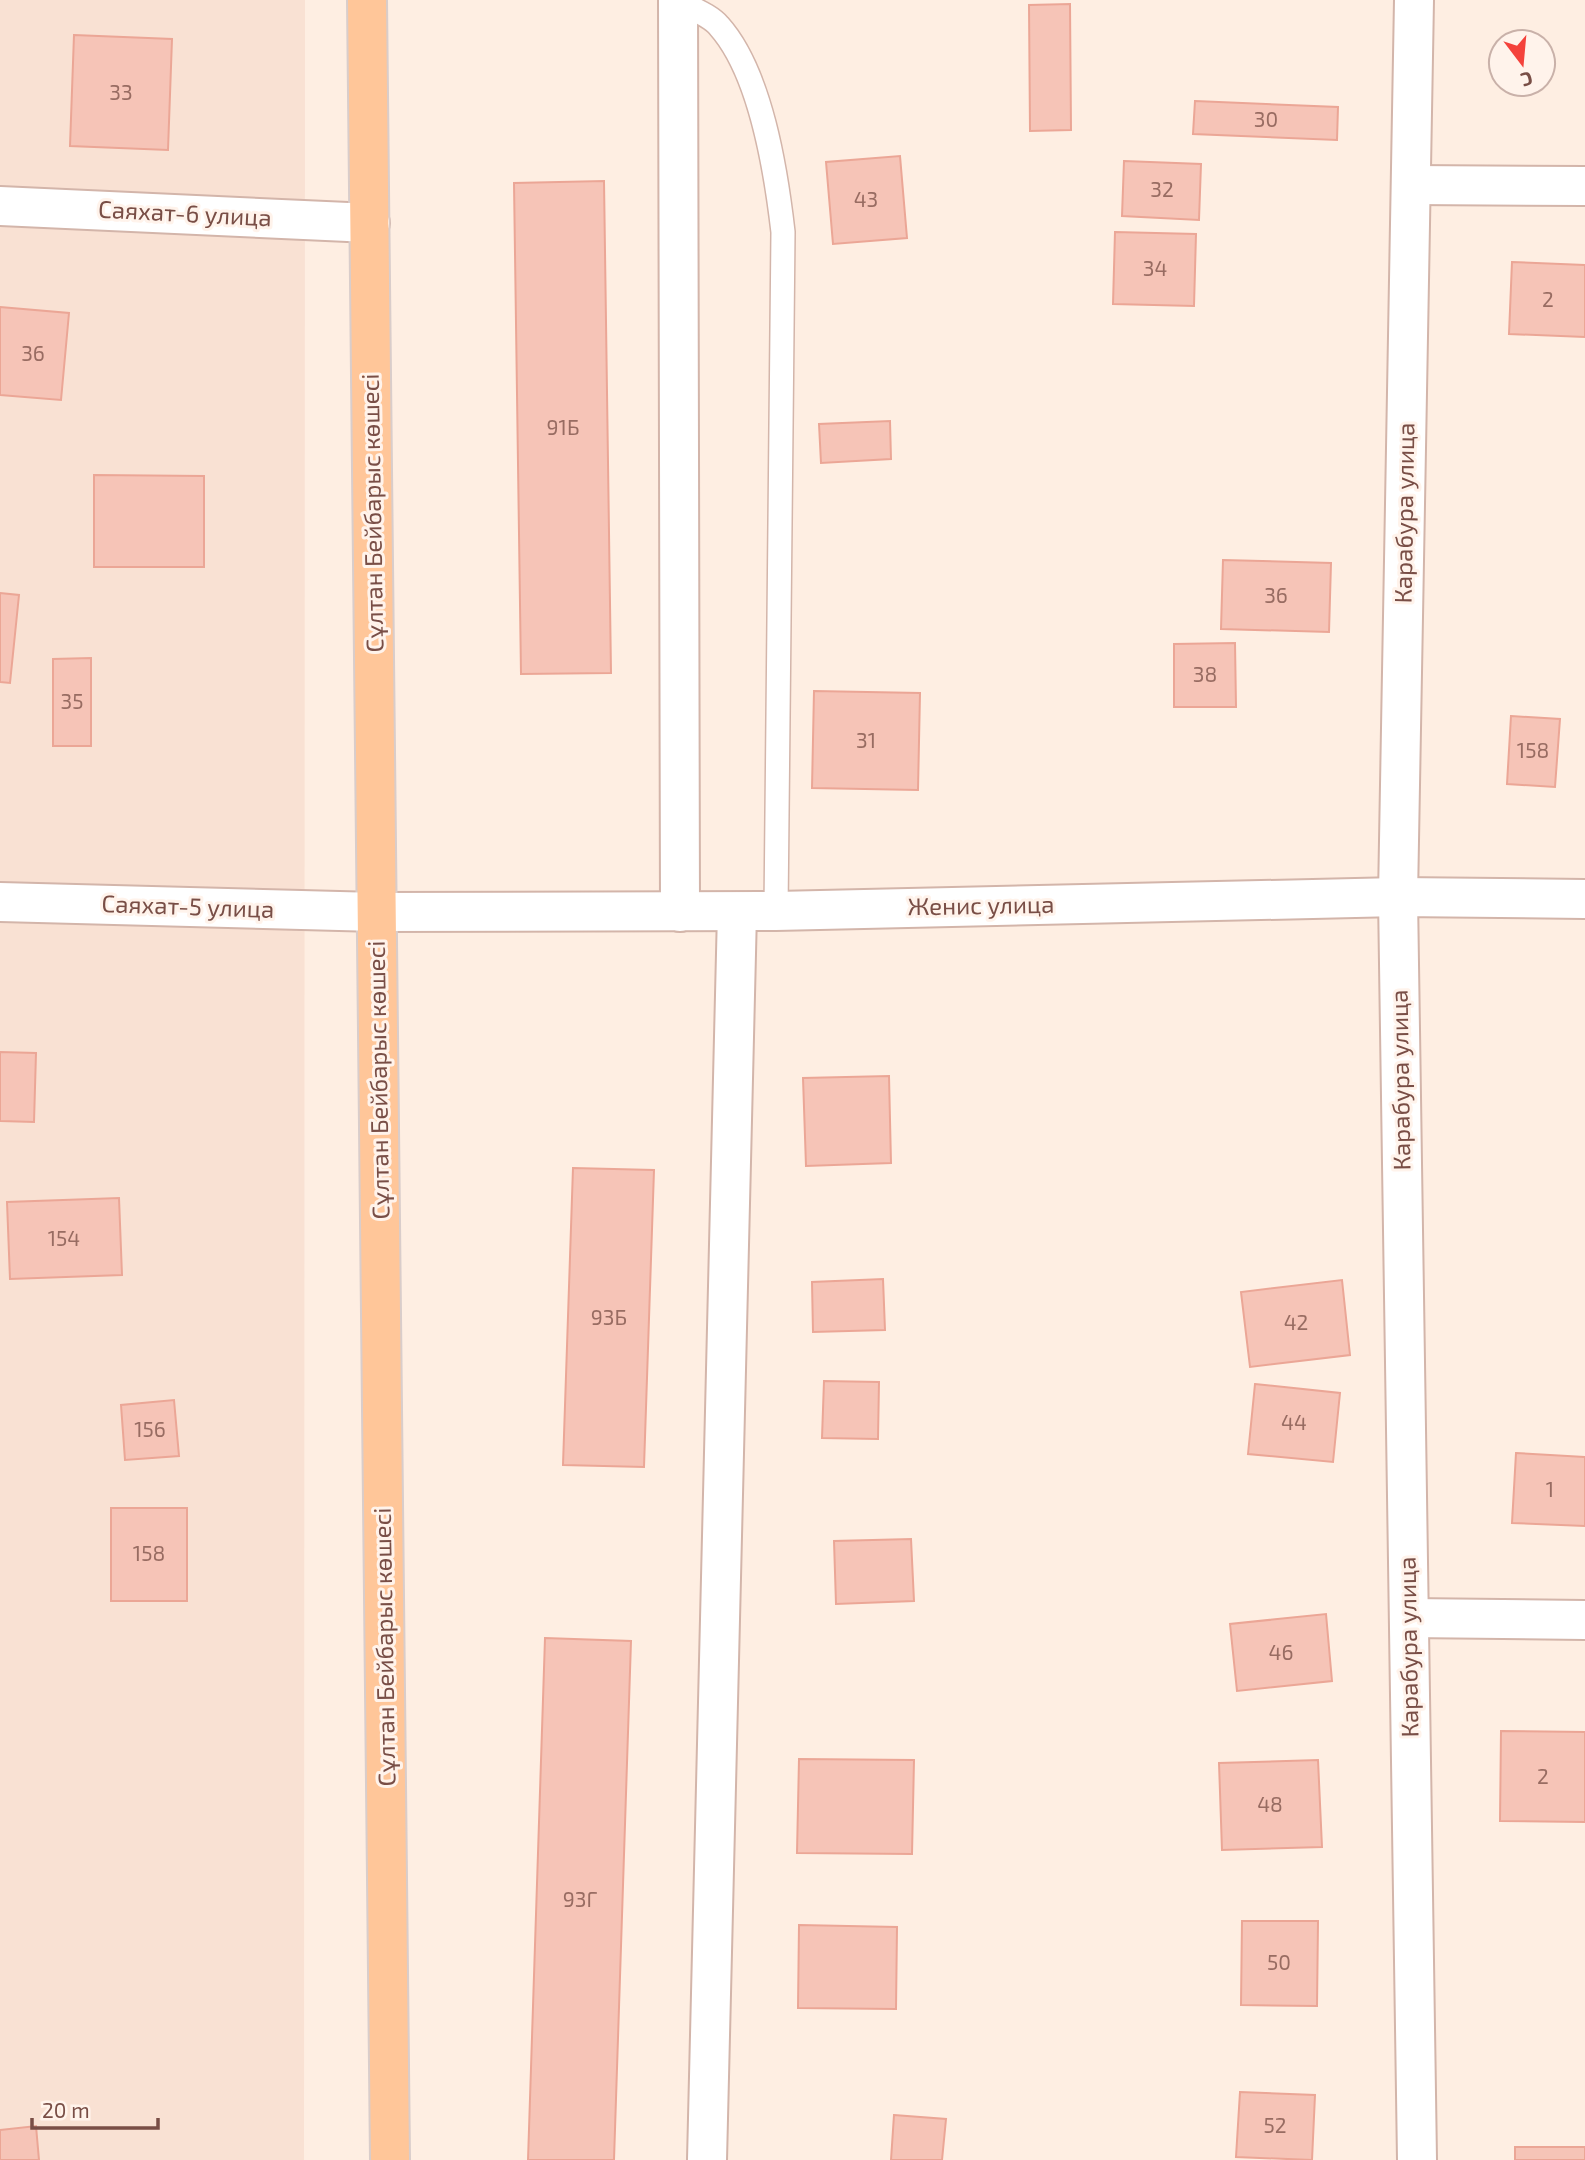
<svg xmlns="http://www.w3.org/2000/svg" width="1585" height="2160" viewBox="0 0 1585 2160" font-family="'Exo 2',sans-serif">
<rect width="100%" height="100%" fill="#feeee2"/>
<path fill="#f9e1d3" d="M0,0H305L304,2160H0Z"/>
<g fill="#f6c4b7" stroke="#eba696" stroke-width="2">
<path d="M1070,4L1071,130L1030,131L1029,5Z"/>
<path d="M74,35L172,39L168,150L70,146Z"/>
<path d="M1195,101L1338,107L1337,140L1193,134Z"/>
<path d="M900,156L907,238L833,244L826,162Z"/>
<path d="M1124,161L1201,164L1199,220L1122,216Z"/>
<path d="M604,181L611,673L521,674L514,183Z"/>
<path d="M1115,232L1196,234L1194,306L1113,304Z"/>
<path d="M1512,262L1585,265V337L1509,334Z"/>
<path d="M0,307L69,313L61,400L0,395Z"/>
<path d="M890,421L891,459L821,463L819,424Z"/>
<path d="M94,475L204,476V567H94Z"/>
<path d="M1223,560L1331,563L1329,632L1221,629Z"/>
<path d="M0,593L19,595L10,683L0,682Z"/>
<path d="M1235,643L1236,707H1174V644Z"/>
<path d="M91,658V746H53V659Z"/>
<path d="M814,691L920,693L918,790L812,788Z"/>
<path d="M1511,716L1560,719L1555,787L1507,784Z"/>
<path d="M0,1052L36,1053L34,1122L0,1121Z"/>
<path d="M889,1076L891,1163L806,1166L803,1078Z"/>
<path d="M573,1168L654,1170L644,1467L563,1465Z"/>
<path d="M119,1198L122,1275L10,1279L7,1202Z"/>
<path d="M883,1279L885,1330L813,1332L812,1282Z"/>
<path d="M1342,1280L1350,1355L1250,1367L1241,1292Z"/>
<path d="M824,1381L879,1382L878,1439L822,1438Z"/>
<path d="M1255,1384L1340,1393L1333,1462L1248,1454Z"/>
<path d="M174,1400L179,1456L125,1460L121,1405Z"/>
<path d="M1516,1453L1585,1457V1526L1512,1523Z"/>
<rect x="111" y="1508" width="76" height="93"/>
<path d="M911,1539L914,1601L836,1604L834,1541Z"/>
<path d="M1326,1614L1332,1681L1237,1691L1230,1624Z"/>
<path d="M545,1638L631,1641L614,2160H528Z"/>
<path d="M1501,1731L1585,1732V1822L1500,1821Z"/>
<path d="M799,1759L914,1760L912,1854L797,1853Z"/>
<path d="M1318,1760L1322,1847L1222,1850L1219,1763Z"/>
<path d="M1242,1921H1318L1317,2006L1241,2005Z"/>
<path d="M799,1925L897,1927L896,2009L798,2008Z"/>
<path d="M1240,2092L1315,2095L1312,2160L1236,2157Z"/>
<path d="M894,2115L946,2119L942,2160H891Z"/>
<path d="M36,2126L39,2160H0V2130Z"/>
<rect x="1515" y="2147" width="70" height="13"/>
</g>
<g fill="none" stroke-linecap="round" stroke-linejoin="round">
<g stroke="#d3b5aa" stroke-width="26">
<path id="lane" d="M678,1C690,8 710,15 719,26C761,73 776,171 783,232L776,911"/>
</g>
<g stroke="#d3b5aa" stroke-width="42">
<g id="street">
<path d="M678,0L680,912"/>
<path d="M1414,0L1398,897L1417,2160"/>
<path d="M1411,185L1585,186"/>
<path d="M0,206L370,223"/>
<path d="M0,902L377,912L776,911L1398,897L1585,899"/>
<path d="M1409,1618L1585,1620"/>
<path d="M707,2160L737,912"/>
</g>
</g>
<g stroke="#d9cdcb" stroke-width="42">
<path id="primary" d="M367,0L390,2160"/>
</g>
<use href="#lane" stroke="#fff" stroke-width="23"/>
<use href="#street" stroke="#fff" stroke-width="38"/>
<use href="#primary" stroke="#ffc699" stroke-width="38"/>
</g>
<g text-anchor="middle" stroke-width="6" stroke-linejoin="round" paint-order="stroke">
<g font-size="21" fill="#986c62">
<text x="121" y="100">33</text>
<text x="1266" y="127">30</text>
<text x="1162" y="197">32</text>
<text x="866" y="207">43</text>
<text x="1155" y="276">34</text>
<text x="1548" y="307">2</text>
<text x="33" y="361">36</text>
<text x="563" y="435">91Б</text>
<text x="1276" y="603">36</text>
<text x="1205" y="682">38</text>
<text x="72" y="709">35</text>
<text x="866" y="748">31</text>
<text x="1533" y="758">158</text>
<text x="64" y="1246">154</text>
<text x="609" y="1325">93Б</text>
<text x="1296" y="1330">42</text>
<text x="1294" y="1430">44</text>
<text x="150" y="1437">156</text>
<text x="1550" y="1497">1</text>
<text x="149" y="1561">158</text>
<text x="1281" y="1660">46</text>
<text x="1543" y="1784">2</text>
<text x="1270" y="1812">48</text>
<text x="580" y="1907">93Г</text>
<text x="1279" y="1970">50</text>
<text x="1275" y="2133">52</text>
</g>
<g font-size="24" fill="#794e46" stroke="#fff3eb">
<text transform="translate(185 214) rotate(3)" y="8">Саяхат-6 улица</text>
<text transform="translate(373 513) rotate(-91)" y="8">Сұлтан Бейбарыс көшесі</text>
<text transform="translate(1405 513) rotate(-89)" y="8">Карабура улица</text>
<text transform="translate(981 906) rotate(-1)" y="8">Женис улица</text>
<text transform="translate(188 907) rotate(2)" y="8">Саяхат-5 улица</text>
<text transform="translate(379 1080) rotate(-91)" y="8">Сұлтан Бейбарыс көшесі</text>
<text transform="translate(1401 1080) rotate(-91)" y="8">Карабура улица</text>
<text transform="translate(385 1647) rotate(-91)" y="8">Сұлтан Бейбарыс көшесі</text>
<text transform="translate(1409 1647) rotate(-91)" y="8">Карабура улица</text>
</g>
</g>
<g transform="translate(1522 63) rotate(164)"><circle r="33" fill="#fff3eb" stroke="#c9b1a9" stroke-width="2"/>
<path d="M0-5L12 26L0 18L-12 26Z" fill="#f4423b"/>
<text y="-10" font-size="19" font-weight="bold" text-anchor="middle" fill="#794e46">С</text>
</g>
<path d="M32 2118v10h126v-10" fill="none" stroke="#794e46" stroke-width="3.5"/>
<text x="42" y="2118" font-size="21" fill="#794e46" stroke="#fff3eb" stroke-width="5" paint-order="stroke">20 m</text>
</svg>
